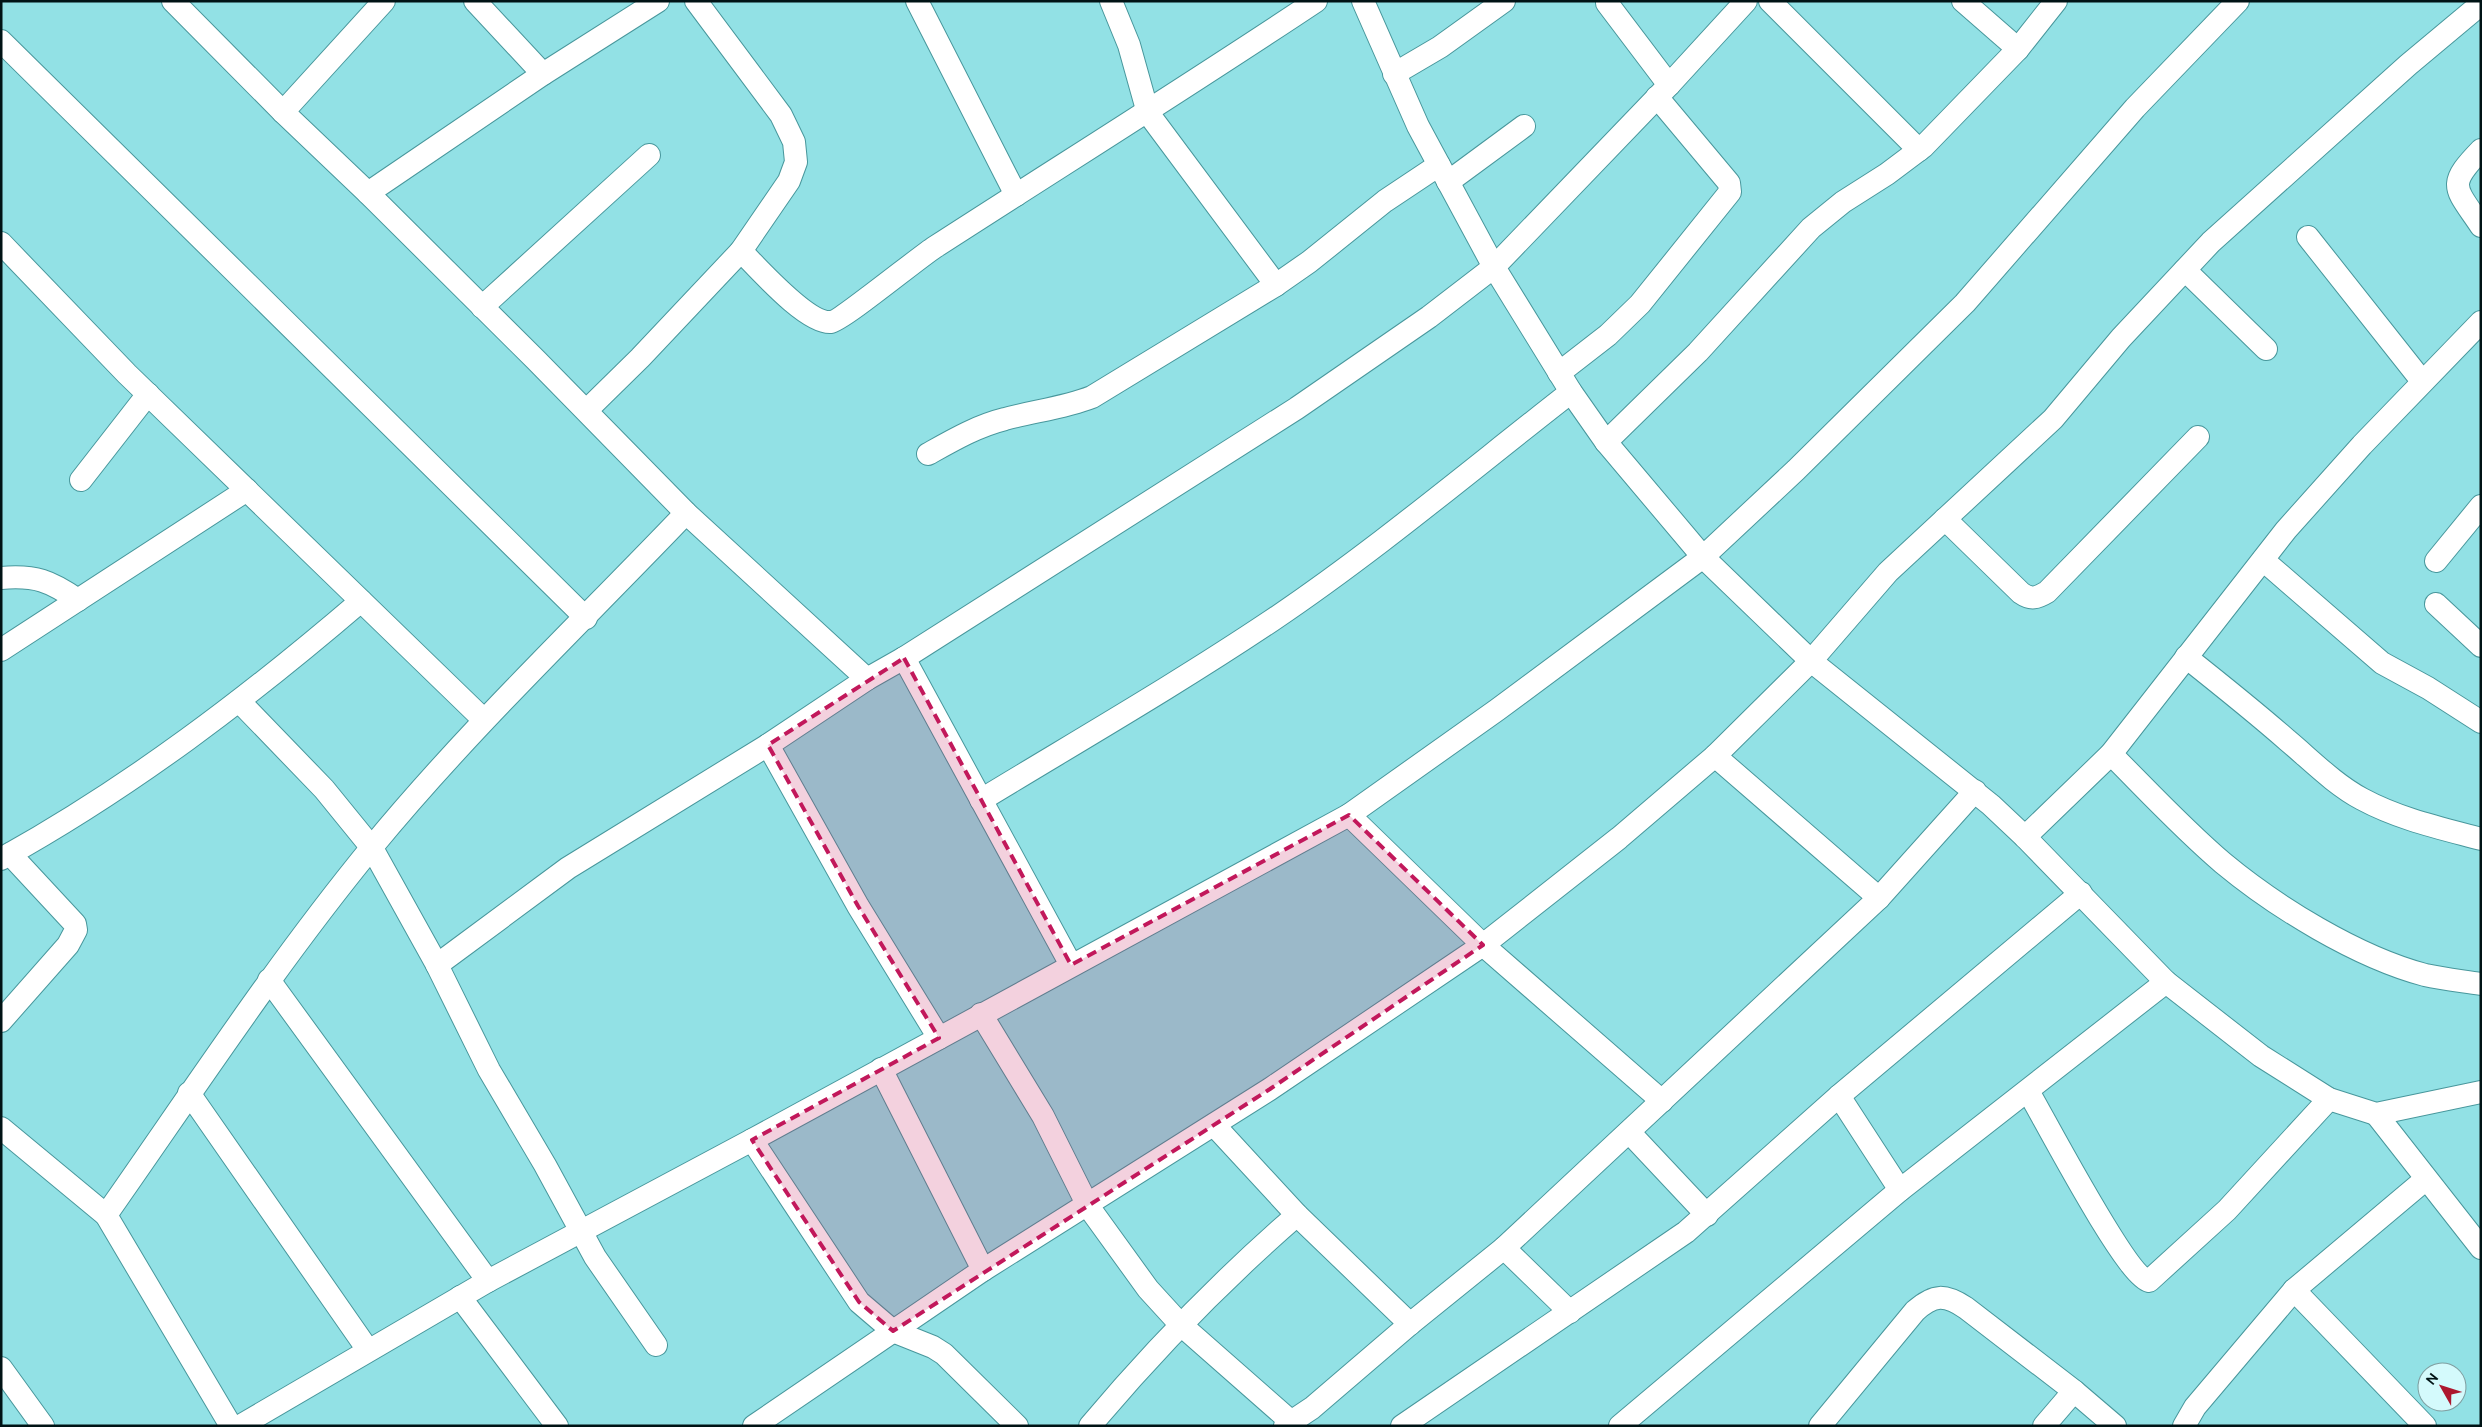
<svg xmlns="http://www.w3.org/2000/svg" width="2482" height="1427" viewBox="0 0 2482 1427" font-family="Ubuntu,sans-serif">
<rect width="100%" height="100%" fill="#92e1e5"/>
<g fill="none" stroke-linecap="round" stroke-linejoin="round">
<g stroke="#48979c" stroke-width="24">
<g id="minor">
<path d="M173,1L283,112L368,193L536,360L686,513L867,679"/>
<path d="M475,1L543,74"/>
<path d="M917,1L1016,195"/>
<path d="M1111,1L1129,45L1148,113L1276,285"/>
<path d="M1363,1L1418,126L1494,267L1571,392L1606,442L1703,557L1811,661L1991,805L2025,837L2166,982L2261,1056L2329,1099L2376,1114L2481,1092"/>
<path d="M1770,1L1919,150"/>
<path d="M1963,1L2018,49"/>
<path d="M1607,3L1669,85"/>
<path d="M1,41L586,618"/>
<path d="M1394,74L1440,47L1504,1"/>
<path d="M283,112L384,1"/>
<path d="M2481,150C2446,186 2455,187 2481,226"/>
<path d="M1448,182L1524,126"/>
<path d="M368,193L543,74L658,1"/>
<path d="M2308,237L2422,381"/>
<path d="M1,243L127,374L484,720"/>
<path d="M741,251C759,269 807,324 831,322C841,321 918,258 935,247C1062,165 1190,85 1316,1"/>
<path d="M2185,270L2266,349"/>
<path d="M482,307L649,155"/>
<path d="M1559,373L1608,335L1640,304L1730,192L1729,183L1657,97"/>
<path d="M587,410L640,358L741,251L789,181L796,162L794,142L781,115L696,1"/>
<path d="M1606,442L1698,352L1811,228L1843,202L1887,174L1923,147L2018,49L2056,1"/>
<path d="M928,454C953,440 977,426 1005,419C1034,411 1064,408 1092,397L1276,285L1309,262L1385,201L1439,165"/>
<path d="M81,480L148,394"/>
<path d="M1945,519L2021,593C2031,600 2037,598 2047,592L2198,437"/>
<path d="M2263,560L2382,663L2428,688L2481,722"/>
<path d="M2436,561L2481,506"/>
<path d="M1,578C36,575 50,581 78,600"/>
<path d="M2436,604L2481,646"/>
<path d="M1,650L247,490"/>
<path d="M2186,657C2220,684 2254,711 2287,740C2311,760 2334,784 2362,799C2399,819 2440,828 2481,839"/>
<path d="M904,658L1071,965"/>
<path d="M239,701L324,789L372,848L437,965L489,1070L545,1165L595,1257L656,1345"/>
<path d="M768,745L858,906L939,1038"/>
<path d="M2111,754C2147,790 2183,829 2223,863C2276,907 2357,957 2425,975C2443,979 2462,981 2481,984"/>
<path d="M1715,756L1879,898"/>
<path d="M981,800C1078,741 1177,684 1271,621C1375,551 1472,469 1571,392"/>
<path d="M1349,815L1483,945L1662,1101"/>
<path d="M2025,837L2111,754L2286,530L2362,445L2481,322"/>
<path d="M1,859C131,787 249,697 361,601"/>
<path d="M437,965L568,868L768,745L867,679L904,658L1297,408L1429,317L1494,267L1669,85L1746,1"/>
<path d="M269,980L488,1281"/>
<path d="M981,1014L1043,1116L1088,1206L1148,1289L1180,1324L1296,1426"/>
<path d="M1,1021L68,945L76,930L75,924L10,854"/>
<path d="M881,1069L983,1270"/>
<path d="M2028,1091C2045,1120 2126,1276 2149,1281L2227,1210L2329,1099"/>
<path d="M189,1093L368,1350"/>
<path d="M1839,1096L1900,1190"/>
<path d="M2376,1114L2481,1248"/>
<path d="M1214,1125L1297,1215L1410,1324"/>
<path d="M1,1128L106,1215L231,1426"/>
<path d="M1629,1132L1707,1215"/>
<path d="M752,1140L859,1302L893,1331L933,1347L944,1354L1017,1426"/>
<path d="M106,1215C193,1091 276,964 372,847C469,729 580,624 686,513"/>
<path d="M1504,1248L1570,1312"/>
<path d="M2294,1290L2425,1426"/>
<path d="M460,1297L557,1426"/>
<path d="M1,1368L43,1426"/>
<path d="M240,1426L488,1281L752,1140L1349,815L1497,710L1703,557L1796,470L1965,303L2135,108L2238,1"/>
<path d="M754,1426L983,1270L1270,1089L1483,945L1619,838L1715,756L1811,661L1888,572L2053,419L2121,338L2211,242L2408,65L2481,4"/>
<path d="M1090,1426C1154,1350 1222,1280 1297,1215"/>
<path d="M1285,1426L1312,1408L1410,1324L1504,1248L1879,898L1975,791"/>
<path d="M1402,1426L1686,1232L1839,1096L2081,893"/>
<path d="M1620,1426L1900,1190L2166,982"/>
<path d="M1820,1426L1915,1311C1934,1294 1945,1294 1966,1308L2074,1391L2115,1426"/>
<path d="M2044,1426L2074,1391"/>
<path d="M2184,1426L2195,1407L2294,1290L2426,1179"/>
</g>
</g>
<use href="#minor" stroke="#fff" stroke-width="22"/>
</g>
<path fill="#c2185b" fill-opacity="0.2" stroke="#c2185b" stroke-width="4" stroke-dasharray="10 6" stroke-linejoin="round" d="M904,658L1071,965L1349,815L1483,945L1270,1089L893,1331L859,1302L752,1140L939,1038L858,906L768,745Z"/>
<rect width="2482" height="1427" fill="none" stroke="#001315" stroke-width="5"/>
<g transform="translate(2442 1387) rotate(309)"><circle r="24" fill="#d4fafc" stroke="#7f9ea0"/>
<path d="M0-4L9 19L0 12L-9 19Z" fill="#ac172e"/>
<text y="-8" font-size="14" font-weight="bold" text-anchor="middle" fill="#001315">N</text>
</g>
</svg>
